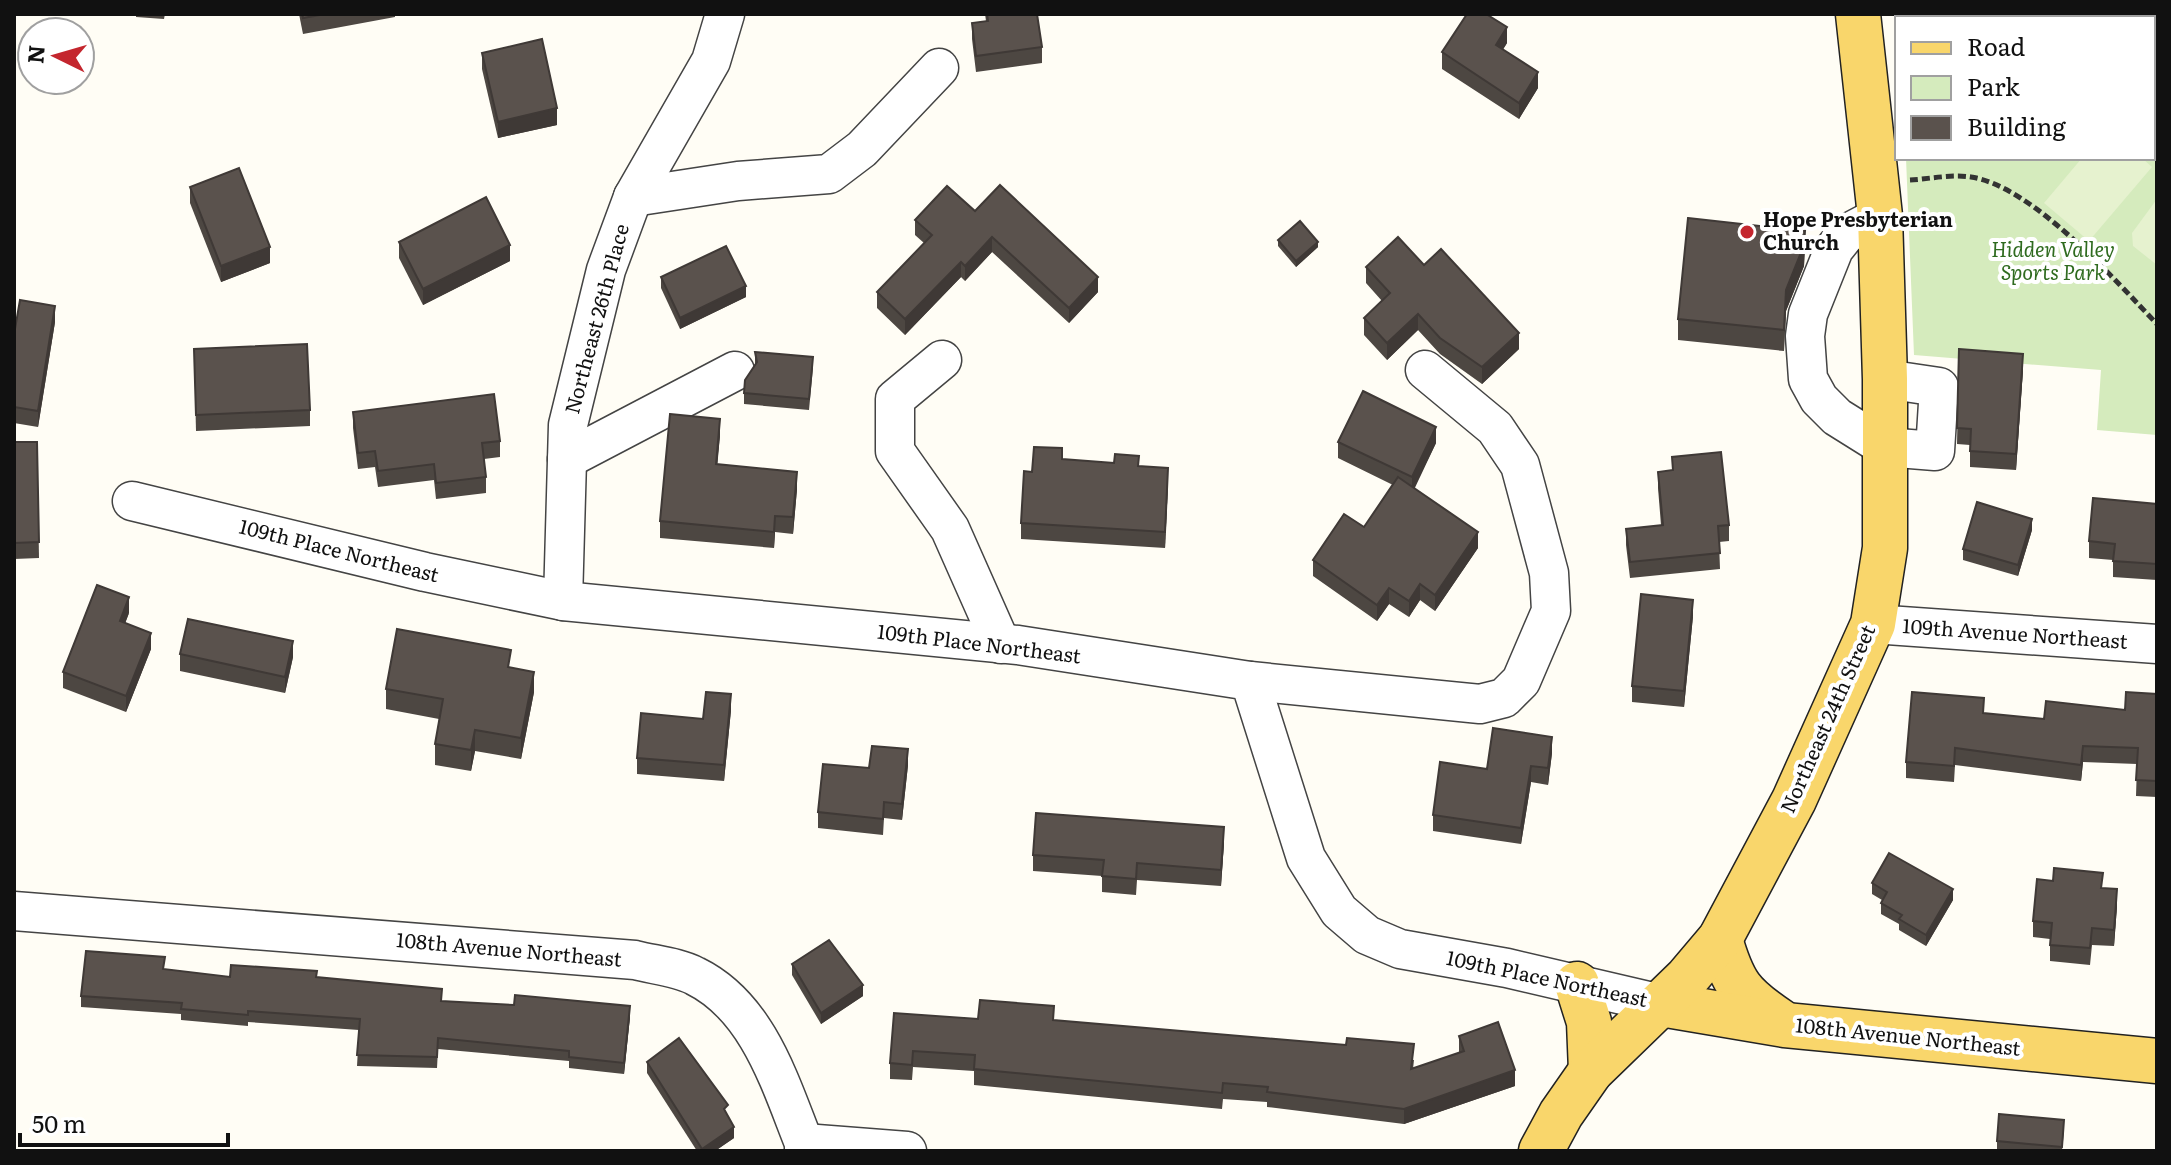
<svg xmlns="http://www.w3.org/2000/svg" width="2171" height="1165" viewBox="0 0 2171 1165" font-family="Literata,serif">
<rect width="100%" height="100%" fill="#fffdf5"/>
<path fill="#d5ebbd" d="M2153,120L2157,123V435L2097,430L2101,370L1914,355L1906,158H2153Z"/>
<g fill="#e6f2cf">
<path d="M2082,158H2142L2152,167L2089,241L2044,203Z"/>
<path d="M2157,199V265L2133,246L2132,233Z"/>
</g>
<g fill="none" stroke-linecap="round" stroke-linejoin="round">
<g stroke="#444" stroke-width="41">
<g id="minor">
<path d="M2099,14L2103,18"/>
<path d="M2153,68L2157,72"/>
<path d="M633,197L738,181L829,174L862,149L939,68"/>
<path d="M1880,216L1846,234L1834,249L1808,314L1805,336L1808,379L1819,399L1837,417L1885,447L1935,451L1939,387L1885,379"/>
<path d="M942,360L895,399V451L950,529L1001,644"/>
<path d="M567,459L735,371"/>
<path d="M132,501L425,572L563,601L1018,645L1250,681L1306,858L1339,911L1367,935L1400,949L1507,968L1661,1004"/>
<path d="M563,601L568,425L606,270L633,197L711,61L725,14"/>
<path d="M1873,624L2157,644"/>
<path d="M1250,681L1480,704L1504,698L1521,681L1551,611L1549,573L1520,465L1495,428L1425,370"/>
<path d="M14,911L635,960C654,965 678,967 695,976C758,1007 780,1083 804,1143V1151"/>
<path d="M804,1143L907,1151"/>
</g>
</g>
<g stroke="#222" stroke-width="47">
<g id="major">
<path d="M1720,939C1733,984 1741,995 1780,1021"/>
<path d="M1577,984L1589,1022L1591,1071"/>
<path d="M1661,1004L1785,1025L2157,1061"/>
<path d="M1541,1151L1561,1114L1591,1071L1687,978L1720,939L1794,800L1873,624L1885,548V379L1880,216L1858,14"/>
</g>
</g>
<path stroke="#333" stroke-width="5" stroke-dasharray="8 4" stroke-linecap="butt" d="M1910,180C1929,179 1952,174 1971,177C2032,186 2115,280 2157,324"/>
<use href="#minor" stroke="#fff" stroke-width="38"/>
<use href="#major" stroke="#f9d66b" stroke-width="44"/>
</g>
<g fill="#4d4742">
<path d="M136,14H165L164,19L136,17Z"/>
<path d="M299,14H395V17L303,34Z"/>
<path d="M985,14H1037L1042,47V63L976,72L972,39V23L986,21Z"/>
<path d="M1507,43L1503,49L1538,88L1519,119L1442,69V52Z"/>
<path d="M482,53L557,125L498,138L482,69Z"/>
<path d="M190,187L270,263L221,282L190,203Z"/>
<path d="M975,211L1098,292L1069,323L992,252L965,281L961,277L905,335L877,308V292L924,243L915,235V220Z"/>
<path d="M1278,240L1318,247L1296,267L1278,246Z"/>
<path d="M399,242L510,261L423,305L399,258Z"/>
<path d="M1805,251L1804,266L1786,311L1784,351L1678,340V319Z"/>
<path d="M1424,265L1519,349L1482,384L1440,354L1418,330L1387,360L1364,335V318L1382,301L1366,283V267Z"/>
<path d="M661,277L746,297L680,329L661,288Z"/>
<path d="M55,322L38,427L14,423V328Z"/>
<path d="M194,349L310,410V426L196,431Z"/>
<path d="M1959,349L2023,370L2016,470L1970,467V445L1957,444Z"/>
<path d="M755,352L813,368L809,410L744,404V393L755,364Z"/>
<path d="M353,412L500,441V457L484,459L486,477V493L436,499L434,480L378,487L375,467L358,469L353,428Z"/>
<path d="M720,435L717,465L797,489L793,534L775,532L774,548L660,538V521Z"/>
<path d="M14,442H37L39,558L14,559Z"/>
<path d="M1338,442L1436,443L1414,488L1478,548L1435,611L1420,600L1409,617L1389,604L1377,621L1313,576V560L1364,527L1393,485L1338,458Z"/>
<path d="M1672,457L1729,525V541L1719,542L1720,569L1630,578L1626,545V529L1661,525L1658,488V472L1672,470Z"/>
<path d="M1062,459L1139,466L1168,484L1165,548L1021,539V523L1032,472Z"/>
<path d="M2157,504V580L2113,577V560L2089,558V541Z"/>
<path d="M2032,530L2018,576L1963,560V549Z"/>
<path d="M129,613L125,623L151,649L126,712L63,688V672Z"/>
<path d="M1693,616L1684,707L1632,702V686Z"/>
<path d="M180,654L293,657L285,693L180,671Z"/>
<path d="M511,668L534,692L521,759L475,751L471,771L435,765V744L439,719L386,709V689Z"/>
<path d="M2157,694V797L2136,796L2137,764L2083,762L2081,781L1955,765L1954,782L1906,778V762L1984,713L2044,719L2125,710Z"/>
<path d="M731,710L724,781L637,774V758Z"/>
<path d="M1552,753L1548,785L1531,782L1521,844L1433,831V815L1487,769Z"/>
<path d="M908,765L902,820L884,818L883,835L818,828V812L869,768Z"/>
<path d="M1224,843L1221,886L1137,880L1136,895L1102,892V876L1033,871V855Z"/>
<path d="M1872,883L1953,900L1926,946L1899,930V924L1881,914V903L1882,900L1872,894Z"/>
<path d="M2103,888L2117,906L2114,946L2092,945L2090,965L2050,961V939L2033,937V921Z"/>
<path d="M792,964L863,996L821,1024L792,975Z"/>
<path d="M165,969L230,977H317L442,1001L630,1017L624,1074L569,1068V1061L438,1049L437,1068L357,1066L359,1030L248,1022V1026L181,1020V1014L81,1007V996Z"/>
<path d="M978,1019L1054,1020L1414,1060L1413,1069L1459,1053V1036L1515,1086L1404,1124L1267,1107V1102L1223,1099L1222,1109L974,1085V1071L913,1067L912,1080L890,1079V1063Z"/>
<path d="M647,1062L728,1117L734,1138L715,1151H697L647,1073Z"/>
<path d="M2064,1131L2062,1151H1997V1141Z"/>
</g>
<g fill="#3f3936">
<path d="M1507,27V43L1496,61V45Z"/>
<path d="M1538,72V88L1519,119V103Z"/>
<path d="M557,108V125L498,138V122Z"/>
<path d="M1805,231L1804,266L1786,311L1784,351L1786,290Z"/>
<path d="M992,237V252L965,281V266Z"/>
<path d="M1318,242V247L1296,267V261Z"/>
<path d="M510,245V261L423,305V289Z"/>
<path d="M270,247V263L221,282V266Z"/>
<path d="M961,262V277L905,335V319Z"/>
<path d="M1098,277V292L1069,323V308Z"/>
<path d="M746,286V297L680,329V318Z"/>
<path d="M55,306V322L38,427V411Z"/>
<path d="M1418,314V330L1387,360V343Z"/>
<path d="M1519,333V349L1482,384V367Z"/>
<path d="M2023,354V370L2016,470V454Z"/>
<path d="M720,419V435L716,480V464Z"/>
<path d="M1436,427V443L1412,494V477Z"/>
<path d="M1168,468V484L1165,548V532Z"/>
<path d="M797,472V489L793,534V517Z"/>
<path d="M775,516V532L774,548V532Z"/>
<path d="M2032,519V530L2018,576V565Z"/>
<path d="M1478,532V548L1435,611V595Z"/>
<path d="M1420,584V600L1409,617V601Z"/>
<path d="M1389,588V604L1377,621V605Z"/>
<path d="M129,597V613L120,637V621Z"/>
<path d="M1693,600V616L1684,707V691Z"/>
<path d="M151,633V649L126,712V696Z"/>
<path d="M293,641V657L285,693V677Z"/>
<path d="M534,672V692L521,759V738Z"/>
<path d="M731,694V710L724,781V765Z"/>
<path d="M475,730V751L471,771V750Z"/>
<path d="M1552,737V753L1548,785V768Z"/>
<path d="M2083,746V762L2081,781V765Z"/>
<path d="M908,749V765L902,820V804Z"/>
<path d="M1531,766V782L1521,844V828Z"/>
<path d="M1224,827V843L1221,886V870Z"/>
<path d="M1953,889V900L1926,946V935Z"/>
<path d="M2117,889V906L2114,946V930Z"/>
<path d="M863,985V996L821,1024V1013Z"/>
<path d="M630,1006V1017L624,1074V1063Z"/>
<path d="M1515,1070V1086L1404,1124V1109Z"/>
<path d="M734,1127V1138L715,1151H702V1149Z"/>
</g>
<g fill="#5a524d" stroke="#3f3936" stroke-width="2">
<path d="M302,14H325L303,18Z"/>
<path d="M987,14H1037L1042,47L976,56L972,23L988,21Z"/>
<path d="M1467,14H1486L1507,27L1496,45L1538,72L1519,103L1442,52Z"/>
<rect x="1927" y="14" width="113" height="4"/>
<path d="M542,39L557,108L498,122L482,53Z"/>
<path d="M239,168L270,247L221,266L190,187Z"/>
<path d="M1000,185L1098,277L1069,308L992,237L965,266L961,262L905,319L877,292L932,235L915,220L947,186L975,211Z"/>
<path d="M486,197L510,245L423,289L399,242Z"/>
<path d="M1688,218L1805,231L1804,245L1786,290L1784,330L1678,319Z"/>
<path d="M1300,221L1318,242L1296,261L1278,240Z"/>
<path d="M1398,237L1424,265L1441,249L1519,333L1482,367L1440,338L1418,314L1387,343L1364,318L1390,293L1366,267Z"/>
<path d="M726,246L746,286L680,318L661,277Z"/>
<path d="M20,300L55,306L38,411L14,407V328L15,329Z"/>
<path d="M307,344L310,410L196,415L194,349Z"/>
<path d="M1959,349L2023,354L2016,454L1970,451L1971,429L1957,428Z"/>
<path d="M755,352L813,357L809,399L744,393L745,380L757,362Z"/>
<path d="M1363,391L1436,427L1412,477L1338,442Z"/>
<path d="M494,394L500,441L482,443L486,477L436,483L434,464L378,471L375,451L358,453L353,412Z"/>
<path d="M670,414L720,419L716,464L797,472L793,517L775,516L774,532L660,521Z"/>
<path d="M14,442H37L39,542L14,543Z"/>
<path d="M1034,447L1062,448V459L1114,463L1115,454L1139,456L1138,466L1168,468L1165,532L1021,523L1024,471L1032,472Z"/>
<path d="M1721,452L1729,525L1718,526L1720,553L1630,562L1626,529L1663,525L1658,472L1673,470L1672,457Z"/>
<path d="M1398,477L1478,532L1435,595L1420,584L1409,601L1389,588L1377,605L1313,560L1344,514L1364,527Z"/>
<path d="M2093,498L2157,504V564L2113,561L2115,544L2089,541Z"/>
<path d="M1977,502L2032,519L2018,565L1963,549Z"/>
<path d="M97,585L129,597L120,621L151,633L126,696L63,672Z"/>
<path d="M1641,594L1693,600L1684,691L1632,686Z"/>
<path d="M188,619L293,641L285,677L180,654Z"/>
<path d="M397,629L511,650L508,667L534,672L521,738L475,730L471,750L435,744L443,699L386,689Z"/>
<path d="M706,692L731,694L724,765L637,758L641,713L703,719Z"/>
<path d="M1912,692L1984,698L1983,713L2044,719L2046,701L2125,710L2126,692L2157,694V781L2136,780L2138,748L2083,746L2081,765L1955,748L1954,766L1906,762Z"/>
<path d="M1493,728L1552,737L1548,768L1531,766L1521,828L1433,815L1440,762L1487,769Z"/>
<path d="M872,746L908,749L902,804L884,802L883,819L818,812L823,764L869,768Z"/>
<path d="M1036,813L1224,827L1221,870L1137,863L1136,879L1102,876L1104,860L1033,855Z"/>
<path d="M1889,853L1953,889L1926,935L1899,919L1902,915L1881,903L1887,892L1872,883Z"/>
<path d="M2054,868L2103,873L2101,888L2117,889L2114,930L2092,928L2090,948L2050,945L2052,923L2033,921L2037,879L2053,881Z"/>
<path d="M829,940L863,985L821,1013L792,964Z"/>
<path d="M86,951L165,957L163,969L230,977L231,965L317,971L316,977L442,989L441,1001L514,1005L515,995L630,1006L624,1063L569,1057V1051L438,1038L437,1057L357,1055L360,1019L248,1011V1015L181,1009L182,1003L81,996Z"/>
<path d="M980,1000L1054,1006L1053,1020L1346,1045L1347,1038L1414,1044L1411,1069L1464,1051L1459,1036L1498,1022L1515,1070L1404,1109L1267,1092L1268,1087L1223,1083L1222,1093L974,1069L975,1055L913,1051L912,1065L890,1063L894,1013L978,1019Z"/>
<path d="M679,1038L728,1105L724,1109L734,1127L702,1149L647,1062Z"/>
<path d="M1999,1114L2064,1120L2062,1147L1997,1141Z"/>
</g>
<circle fill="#c4262e" stroke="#fff" stroke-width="3" cx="1747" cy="232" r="8"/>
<g text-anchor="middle" stroke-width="8" stroke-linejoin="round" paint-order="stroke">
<g font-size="20" font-weight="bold" fill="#111" stroke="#fff" text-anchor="start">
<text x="1763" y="227">Hope Presbyterian<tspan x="1763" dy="23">Church</tspan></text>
</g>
<g font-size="20" font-style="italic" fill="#2f6b1f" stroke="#fff">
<text x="2053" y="257">Hidden Valley<tspan x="2053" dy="23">Sports Park</tspan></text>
</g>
<g font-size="20" fill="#111" stroke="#fff">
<text transform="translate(597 319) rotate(-75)" y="7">Northeast 26th Place</text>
<text transform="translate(339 551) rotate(14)" y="7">109th Place Northeast</text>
<text transform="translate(2015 634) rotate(4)" y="7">109th Avenue Northeast</text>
<text transform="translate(979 644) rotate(7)" y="7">109th Place Northeast</text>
<text transform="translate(1828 719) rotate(-66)" y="7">Northeast 24th Street</text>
<text transform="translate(509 950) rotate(5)" y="7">108th Avenue Northeast</text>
<text transform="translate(1547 979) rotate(12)" y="7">109th Place Northeast</text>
<text transform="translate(1908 1037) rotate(6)" y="7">108th Avenue Northeast</text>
</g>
</g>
<rect width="2171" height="1165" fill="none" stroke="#111111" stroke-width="32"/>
<rect x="1895" y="16" width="260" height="144" fill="#ffffff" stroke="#a0a0a0" stroke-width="2"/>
<rect x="1911" y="42" width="40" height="12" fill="#f9d66b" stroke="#a0a0a0" stroke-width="2"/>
<text x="1967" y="56" font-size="24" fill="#111111">Road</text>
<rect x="1911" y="76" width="40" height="24" fill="#d5ebbd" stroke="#a0a0a0" stroke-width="2"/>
<text x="1967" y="96" font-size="24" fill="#111111">Park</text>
<rect x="1911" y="116" width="40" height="24" fill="#5a524d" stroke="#a0a0a0" stroke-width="2"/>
<text x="1967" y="136" font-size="24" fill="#111111">Building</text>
<g transform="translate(56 56) rotate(275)"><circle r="38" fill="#ffffff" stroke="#a0a0a0" stroke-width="2"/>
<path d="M0-6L14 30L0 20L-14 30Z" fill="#c4262e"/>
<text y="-12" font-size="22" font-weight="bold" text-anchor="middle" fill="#111111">N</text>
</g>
<path d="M20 1133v12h208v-12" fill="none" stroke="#111111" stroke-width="4"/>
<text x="32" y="1133" font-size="24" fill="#111111" stroke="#ffffff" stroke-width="6" paint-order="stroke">50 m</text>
</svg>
